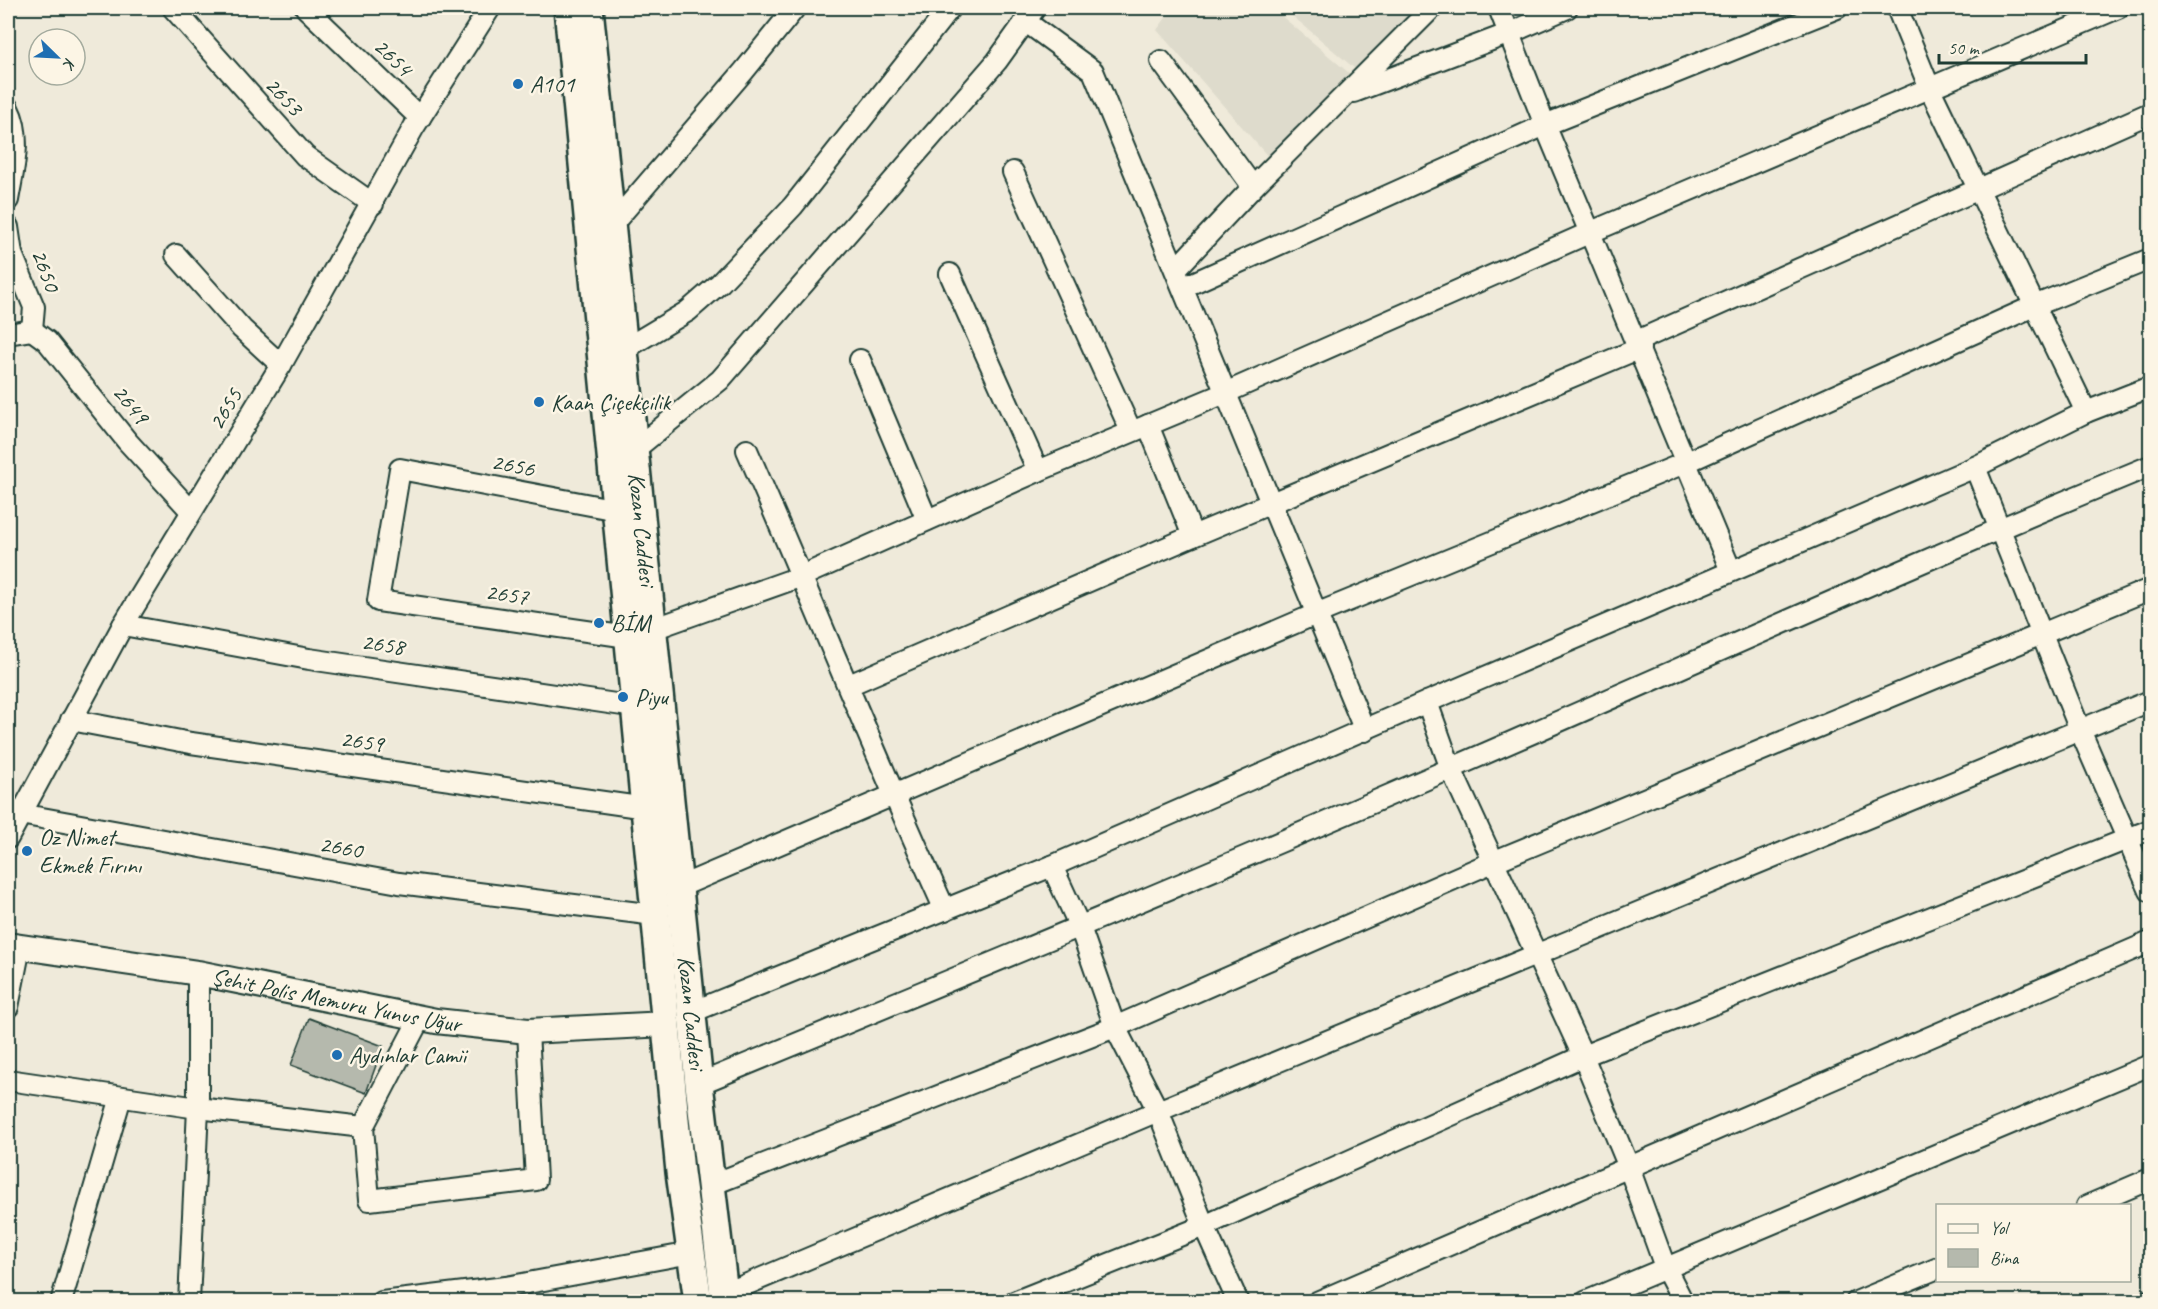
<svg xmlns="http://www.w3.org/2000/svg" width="2158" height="1309" viewBox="0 0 2158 1309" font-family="Caveat,sans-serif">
<rect width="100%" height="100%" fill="#efeada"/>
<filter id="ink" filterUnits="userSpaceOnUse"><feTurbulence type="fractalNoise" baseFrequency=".0167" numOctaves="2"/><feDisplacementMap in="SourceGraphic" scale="12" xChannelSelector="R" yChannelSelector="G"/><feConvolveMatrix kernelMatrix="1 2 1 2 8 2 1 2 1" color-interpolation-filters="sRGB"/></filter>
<g filter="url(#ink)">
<g fill="#dedbcc">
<path d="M1173,8H1272L1355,78L1271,160L1157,30Z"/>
<path d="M1283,8H1420L1360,73Z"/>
</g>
<path fill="#b5b9ad" stroke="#1f3d34" stroke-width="1.5" d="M309,1018L383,1046L366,1093L291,1065Z"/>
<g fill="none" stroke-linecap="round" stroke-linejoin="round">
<g stroke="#1f3d34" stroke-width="24">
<g id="minor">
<path d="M173,8L305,156L373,204"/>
<path d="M306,8L420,118"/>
<path d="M1499,8L1545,125L1731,571"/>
<path d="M1897,8L1930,89L2086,412"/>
<path d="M1025,21L1093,71L1365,731"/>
<path d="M1161,61L1253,187"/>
<path d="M1354,92L1510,33L1567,8"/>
<path d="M8,108C23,137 13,170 8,200"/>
<path d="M1013,172L1131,431"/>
<path d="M611,226L744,71L795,8"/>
<path d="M8,227L12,254L34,307L32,330"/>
<path d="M176,255L242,329L281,365"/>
<path d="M1176,269L1253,187L1432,8"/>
<path d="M950,274L1038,471"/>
<path d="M1184,287L1545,125L1837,8"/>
<path d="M32,330L47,341L127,441L191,511"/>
<path d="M8,334L32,330"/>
<path d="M1637,341L2150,113"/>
<path d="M623,350L688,311L720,283L793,206L950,8"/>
<path d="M860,360L927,520"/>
<path d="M2150,387L2086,412L1975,467L2080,730L2150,891"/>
<path d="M1148,425L1193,536"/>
<path d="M634,450L720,380L997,61L1035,8"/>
<path d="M747,450C814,603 876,758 945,910"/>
<path d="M617,510L400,469L378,601L628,637"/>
<path d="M123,625L309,659L636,707"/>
<path d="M653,629L802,576L1038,471L1225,393L1591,232L2118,8"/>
<path d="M849,685L1193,536L1640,348"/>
<path d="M71,720L191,743L646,808"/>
<path d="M20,814L399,883L655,915"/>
<path d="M8,838L123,625L281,365L414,127L490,8"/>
<path d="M679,887L1316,614L1687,462L2034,306L2150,259"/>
<path d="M8,1007L20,947"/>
<path d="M692,1012L1052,866"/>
<path d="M8,1080L198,1108L363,1127L420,1018"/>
<path d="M699,1084C951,980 1202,877 1452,768C1685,667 1916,562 2150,466"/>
<path d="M363,1127L369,1200L536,1180L528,1031"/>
<path d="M711,1185L1115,1027L1495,861L2150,589"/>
<path d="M2087,1206L2150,1179"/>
<path d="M724,1294L1158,1111L2150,701"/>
<path d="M61,1302L121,1097"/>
<path d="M189,1302L198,1108V973"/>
<path d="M382,1302L506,1287L691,1253"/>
<path d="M1014,1302L1204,1226L1583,1056L2150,830"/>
<path d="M1238,1302L1204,1226L1158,1111L1115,1027L1080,927L1052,866L1427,702"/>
<path d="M1317,1302L2150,942"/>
<path d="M1585,1302L2150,1065"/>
<path d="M1683,1302L1665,1267L1628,1165L1583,1056L1451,769L1427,702L1975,467"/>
<path d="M1856,1302L1938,1268"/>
<path d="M2148,1302L2150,1300"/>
</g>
</g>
<g stroke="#1f3d34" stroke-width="28">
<g id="major">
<path id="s1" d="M8,945L198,973L436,1021L528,1031L666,1024"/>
</g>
</g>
<g stroke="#1f3d34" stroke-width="32">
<g id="highway">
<path d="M568,8L680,1172L698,1302"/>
<path id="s2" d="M589,8L699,1084L725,1302"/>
</g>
</g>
<use href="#minor" stroke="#fcf5e5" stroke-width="20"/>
<use href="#major" stroke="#fcf5e5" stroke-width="24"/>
<use href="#highway" stroke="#fcf5e5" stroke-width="27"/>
</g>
</g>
<g fill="#1f6fb2" stroke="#fcf5e5" stroke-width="2">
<circle cx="518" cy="84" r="6"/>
<circle cx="539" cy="402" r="6"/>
<circle cx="599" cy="623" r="6"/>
<circle cx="623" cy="697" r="6"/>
<circle cx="27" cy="851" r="6"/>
<circle cx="337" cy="1055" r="6"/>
</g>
<g text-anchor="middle" stroke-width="5" stroke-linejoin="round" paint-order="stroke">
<g font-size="24" fill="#1f3d34" stroke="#fcf5e5">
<text transform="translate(393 57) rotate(44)" y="8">2654</text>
<text transform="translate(284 96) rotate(47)" y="8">2653</text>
<text transform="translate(46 270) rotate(70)" y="8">2650</text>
<text transform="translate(131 404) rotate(51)" y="8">2649</text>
<text transform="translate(225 409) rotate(-59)" y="8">2655</text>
<text transform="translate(513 465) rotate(11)" y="8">2656</text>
<text dy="8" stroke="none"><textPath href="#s2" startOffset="524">Kozan Caddesi</textPath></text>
<text transform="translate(507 594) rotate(8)" y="8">2657</text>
<text transform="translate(383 644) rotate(8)" y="8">2658</text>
<text transform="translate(362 741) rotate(8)" y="8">2659</text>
<text transform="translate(341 847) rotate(10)" y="8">2660</text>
<text dy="8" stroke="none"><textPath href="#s1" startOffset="333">Şehit Polis Memuru Yunus Uğur</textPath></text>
<text dy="8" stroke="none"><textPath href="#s2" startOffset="1010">Kozan Caddesi</textPath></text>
</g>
<g font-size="24" fill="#1f3d34" stroke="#fcf5e5" text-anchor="start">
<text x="530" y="92">A101</text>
<text x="551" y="410">Kaan Çiçekçilik</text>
<text x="611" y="631">BİM</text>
<text x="635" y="705">Piyu</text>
<text x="39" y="845">Oz Nimet<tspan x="39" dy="28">Ekmek Fırını</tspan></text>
<text x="349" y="1063">Aydınlar Camii</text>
</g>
</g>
<rect width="2158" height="1309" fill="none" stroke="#fcf5e5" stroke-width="30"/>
<rect x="15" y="15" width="2128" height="1279" fill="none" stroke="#1f3d34" stroke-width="2" filter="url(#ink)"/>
<rect x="1936" y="1204" width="195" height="78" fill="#fcf5e5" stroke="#a4ab9e" stroke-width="1.5"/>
<rect x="1948" y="1224" width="30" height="9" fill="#fcf5e5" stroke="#a4ab9e" stroke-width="1.5"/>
<text x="1990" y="1234" font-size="18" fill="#1f3d34">Yol</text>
<rect x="1948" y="1249" width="30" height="18" fill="#b5b9ad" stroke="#a4ab9e" stroke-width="1.5"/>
<text x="1990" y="1264" font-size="18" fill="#1f3d34">Bina</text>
<g transform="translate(57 57) rotate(114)"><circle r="28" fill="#fcf5e5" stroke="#a4ab9e" stroke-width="1.5"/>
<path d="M0-4.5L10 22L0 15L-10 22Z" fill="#1f6fb2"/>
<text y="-9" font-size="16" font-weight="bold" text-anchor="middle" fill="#1f3d34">K</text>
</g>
<path d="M1939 54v9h147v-9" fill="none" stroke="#1f3d34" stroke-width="3"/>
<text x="1948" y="54" font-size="18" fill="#1f3d34" stroke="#fcf5e5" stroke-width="4.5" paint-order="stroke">50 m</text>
</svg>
